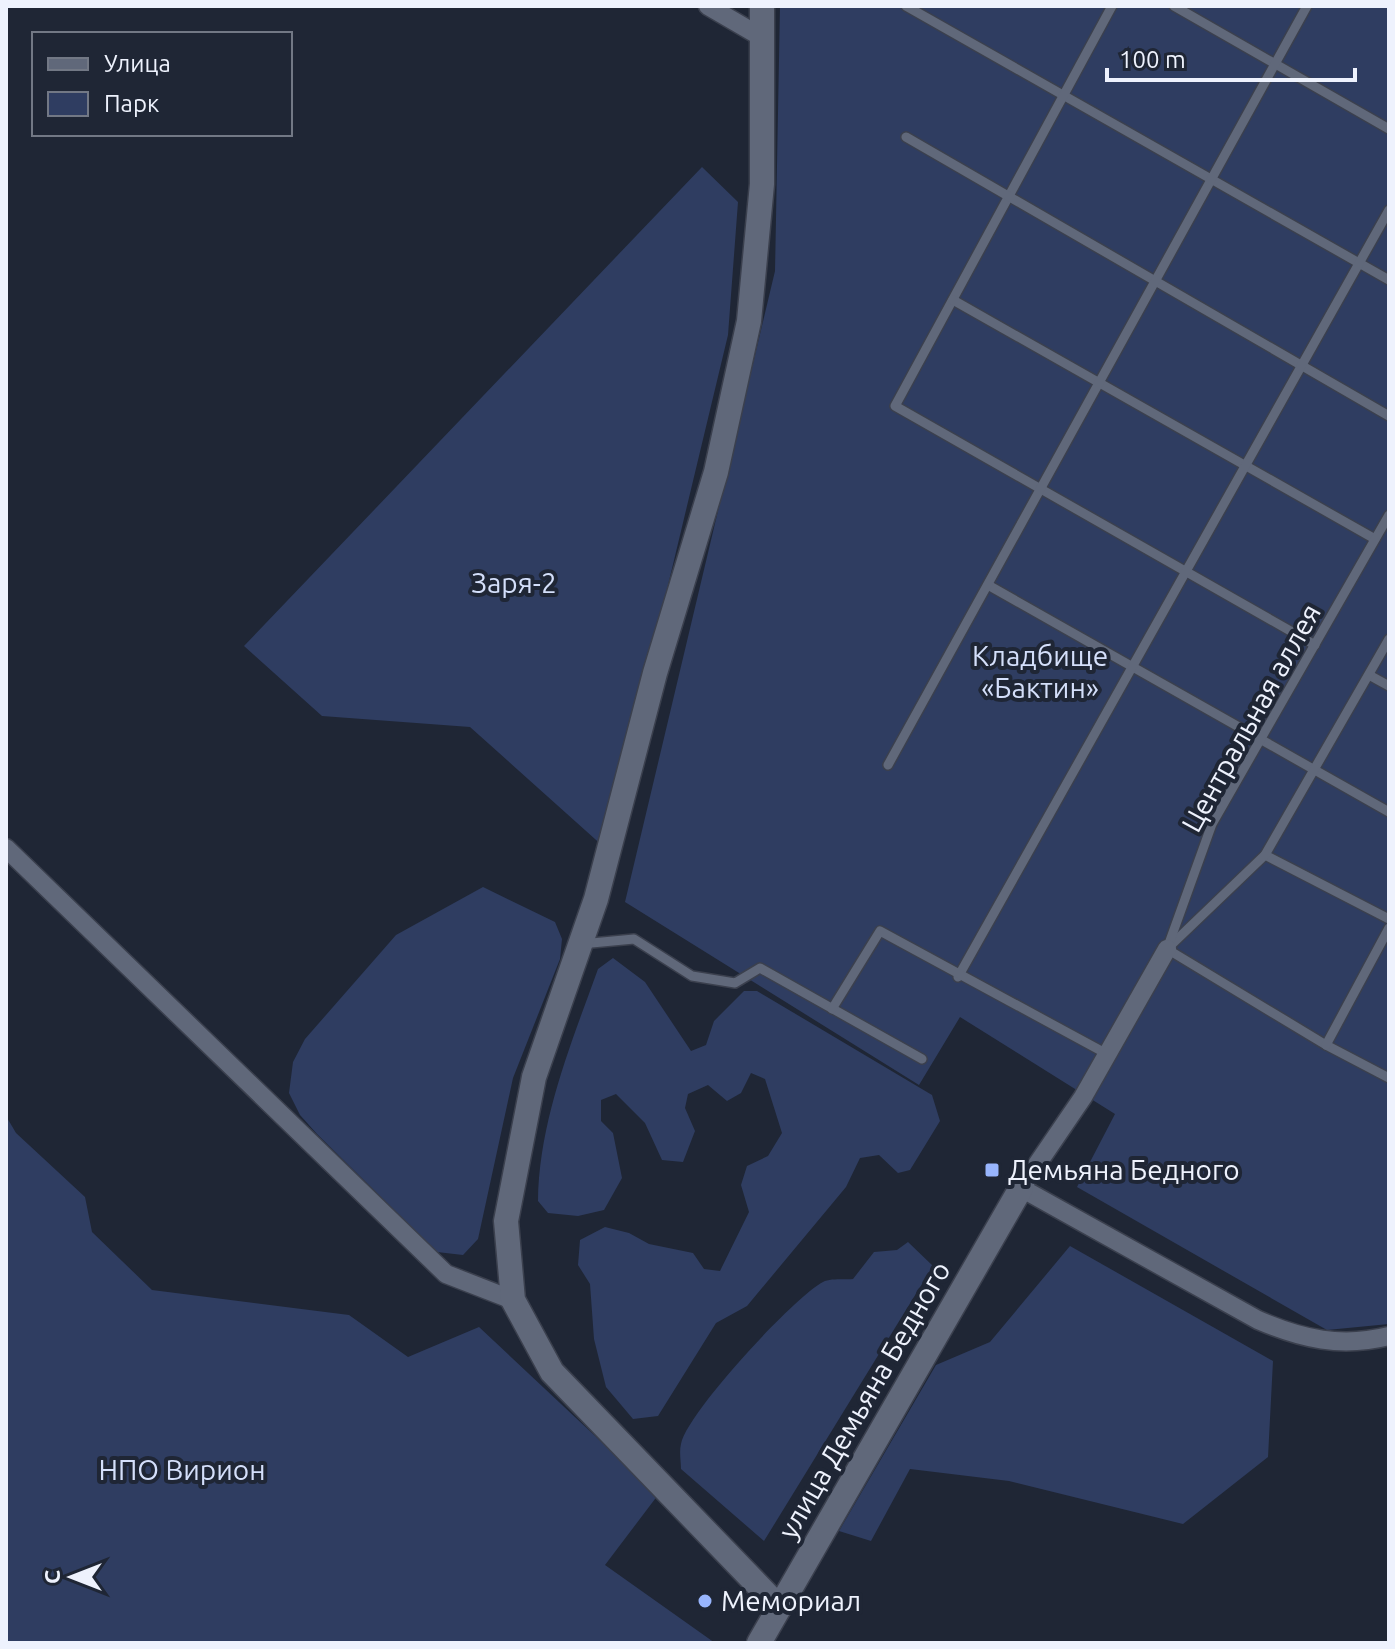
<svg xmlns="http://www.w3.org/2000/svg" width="1395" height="1649" viewBox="0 0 1395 1649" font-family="Ubuntu,sans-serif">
<rect width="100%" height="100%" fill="#1f2635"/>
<g fill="#2f3d61">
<path d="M780,6H1389V1324L1327,1330L1077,1187L1115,1114L960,1017L919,1085L625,902L775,271Z"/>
<path d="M702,167L738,202L728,335L605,848L470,727L322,716L244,646Z"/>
<path d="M483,887L555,922L562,939L560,959L513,1078L478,1239L463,1255L437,1252L317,1134L300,1115L289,1093L293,1062L305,1039L396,935Z"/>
<path d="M613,958L645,982L691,1051L706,1045L714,1021L744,991H757L932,1095L940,1121L910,1170L898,1173L879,1155L860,1158L846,1187L747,1306L716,1323L658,1416L633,1419L606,1387L594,1339L590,1284L578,1265L580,1240L605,1227L629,1233L649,1244L693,1253L704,1269L720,1271L749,1212L741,1185L747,1166L768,1156L782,1133L765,1079L751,1073L741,1093L727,1101L708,1085L688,1094L685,1108L695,1131L683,1162L662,1160L645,1123L616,1094L601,1100V1121L613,1133L622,1178L604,1210L578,1216L548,1213L538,1201C539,1121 571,1044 598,969Z"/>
<path d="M6,1116L16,1133L85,1197L92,1232L152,1290L349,1315L408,1357L479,1327L658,1495L605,1565L715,1643H6Z"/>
<path d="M908,1242L933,1266L764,1541L681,1469C681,1461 679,1452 681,1444C686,1414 794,1297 823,1282C830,1278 845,1280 853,1279L874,1252L897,1250Z"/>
<path d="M1070,1246L1273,1361L1268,1457L1183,1524L1009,1481L910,1469L871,1541L839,1531L936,1365L990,1342Z"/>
</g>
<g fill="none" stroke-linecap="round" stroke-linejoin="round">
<g stroke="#3b404e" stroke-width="12">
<g id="service">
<path d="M906,6L1389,280"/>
<path d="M1112,6L895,406L1315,645"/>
<path d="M1174,6L1389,129"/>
<path d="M906,137L1389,416"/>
<path d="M953,300L1375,539"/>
<path d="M988,585L1389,812"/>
<path d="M1369,675L1389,686"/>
<path d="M888,765L1307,6"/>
<path d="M1265,855L1389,919"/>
<path d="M581,944L634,939L692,976L735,983L760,968L922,1059"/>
<path d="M1169,947L1265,855L1389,639"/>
<path d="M1167,949L1212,824L1389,515"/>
<path d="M1167,949L1326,1045L1389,1078"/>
<path d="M958,977L1389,210"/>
<path d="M832,1009L880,931L1107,1054"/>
<path d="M1326,1045L1389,928"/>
</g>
</g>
<g stroke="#3b404e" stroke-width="21">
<g id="minor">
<path d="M708,6L763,38"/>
<path d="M6,848L446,1274L513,1300"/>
<path d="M1167,949L1083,1097L1021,1188L1258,1320C1302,1339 1341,1348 1389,1336"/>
</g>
</g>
<g stroke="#3b404e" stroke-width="27">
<g id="tertiary">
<path d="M762,6V184L749,321L716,472L655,673L596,899L534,1077L506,1221L513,1300L552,1372L778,1606"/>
<path d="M759,1643L1021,1188"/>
</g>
</g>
<use href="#service" stroke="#60687a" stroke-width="9"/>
<use href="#minor" stroke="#60687a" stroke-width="18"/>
<use href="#tertiary" stroke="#60687a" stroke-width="24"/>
</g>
<g fill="#98b5fd" stroke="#1f2635" stroke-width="3">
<rect x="984" y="1162" width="16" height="16" rx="4"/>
<circle cx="705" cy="1601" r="8"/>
</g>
<g text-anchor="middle" stroke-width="8" stroke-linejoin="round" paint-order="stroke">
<g font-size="28" fill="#d4dffa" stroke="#1f2635">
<text x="514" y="593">Заря-2</text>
<text x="1040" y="666">Кладбище<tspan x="1040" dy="32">«Бактин»</tspan></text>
<text x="182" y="1480">НПО Вирион</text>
</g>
<g font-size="28" fill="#eef2fd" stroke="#1f2635">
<text transform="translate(1251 718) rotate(-61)" y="10">Центральная аллея</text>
<text transform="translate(864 1400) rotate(-60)" y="10">улица Демьяна Бедного</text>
</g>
<g font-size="28" fill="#eef2fd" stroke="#1f2635" text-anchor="start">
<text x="1008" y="1180">Демьяна Бедного</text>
<text x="721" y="1611">Мемориал</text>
</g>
</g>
<rect width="1395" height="1649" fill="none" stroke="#eef2fd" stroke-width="16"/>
<rect x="32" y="32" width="260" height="104" fill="#1f2635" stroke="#727885" stroke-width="2"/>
<rect x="48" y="58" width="40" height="12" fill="#60687a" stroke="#727885" stroke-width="2"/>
<text x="104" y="72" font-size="24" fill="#eef2fd">Улица</text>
<rect x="48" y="92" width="40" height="24" fill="#2f3d61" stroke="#727885" stroke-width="2"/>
<text x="104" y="112" font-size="24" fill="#eef2fd">Парк</text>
<g transform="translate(72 1577) rotate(270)" stroke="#1f2635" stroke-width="6" paint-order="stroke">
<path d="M0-6L14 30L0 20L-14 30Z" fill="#eef2fd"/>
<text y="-12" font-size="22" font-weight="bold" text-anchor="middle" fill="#eef2fd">С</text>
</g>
<path d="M1107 68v12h248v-12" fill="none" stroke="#eef2fd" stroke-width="4"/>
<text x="1119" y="68" font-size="24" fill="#eef2fd" stroke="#1f2635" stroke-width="6" paint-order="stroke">100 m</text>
</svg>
